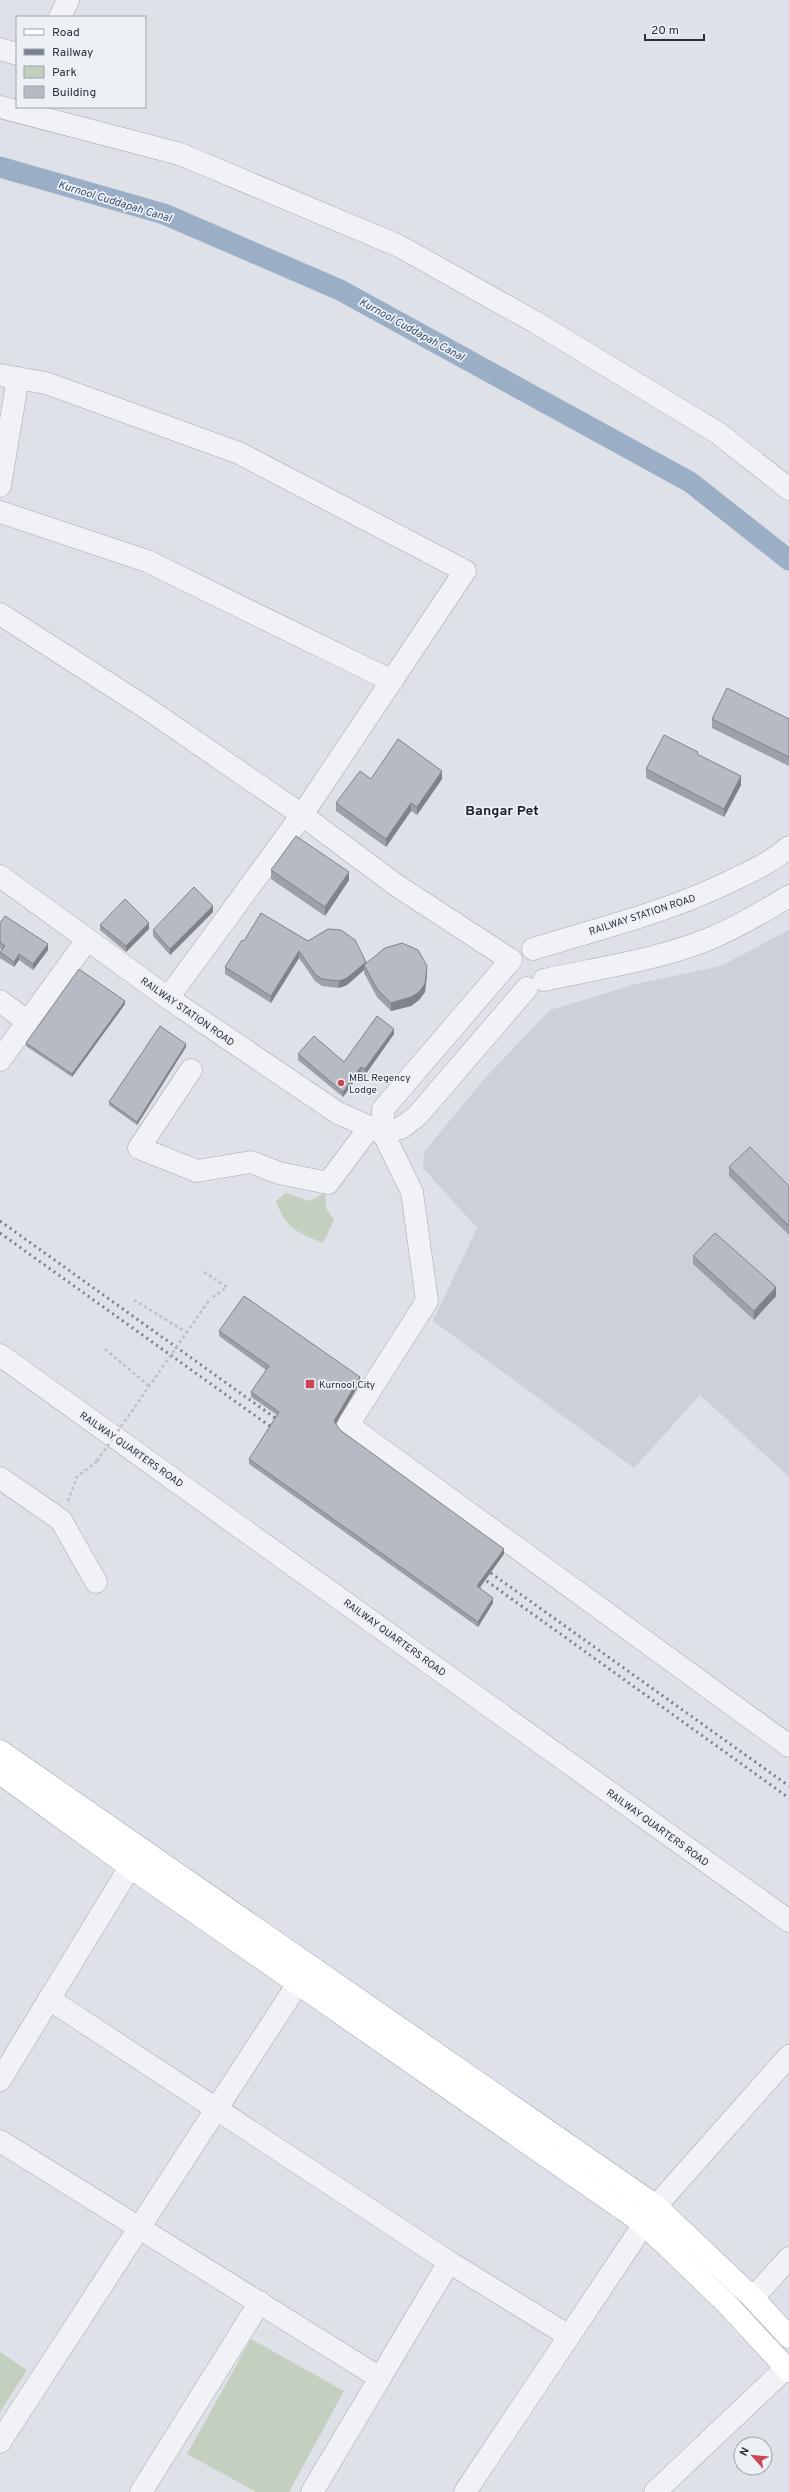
<svg xmlns="http://www.w3.org/2000/svg" width="789" height="2492" viewBox="0 0 789 2492" font-family="Overpass,sans-serif">
<rect width="100%" height="100%" fill="#dee1e7"/>
<path fill="#ccd0d9" d="M789,930V1477L700,1395L634,1468L433,1321L477,1228L423,1168L424,1152L484,1079L550,1010L636,984L721,966Z"/>
<g fill="#c3d0bf">
<path d="M286,1193L310,1201L325,1193L326,1208L334,1220L323,1243C297,1232 286,1229 276,1201Z"/>
<path d="M251,2339L344,2391L289,2492H256L187,2454Z"/>
<path d="M0,2352L27,2370L0,2412Z"/>
</g>
<g fill="none" stroke-linecap="round" stroke-linejoin="round">
<path stroke="#9aaec6" stroke-width="21" d="M0,167L164,214L340,290L690,482L789,560"/>
<g stroke="#a4a8b1" stroke-width="23">
<g id="minor">
<path d="M60,17L68,0"/>
<path d="M0,49L17,54"/>
<path d="M0,107L180,154L399,246L535,322L718,433L789,489"/>
<path d="M0,375L46,383L239,453L465,571L302,815L168,998"/>
<path d="M0,486L18,378"/>
<path d="M0,512L147,561L392,681"/>
<path d="M0,614L148,709L302,815L396,885L511,960L383,1109V1133L412,1192L427,1301L348,1425L789,1746"/>
<path d="M0,876L168,998L338,1113L383,1133L401,1128L417,1116L527,988"/>
<path d="M533,949C601,928 672,911 737,878C756,869 773,861 789,847"/>
<path d="M544,980C599,968 657,960 709,939C738,927 763,912 789,896"/>
<path d="M0,1001L28,1022"/>
<path d="M0,1060L87,940"/>
<path d="M191,1070L139,1148L197,1171L251,1162L279,1173L328,1183L370,1127"/>
<path d="M0,1355L789,1921"/>
<path d="M0,1478L61,1520L96,1582"/>
<path d="M49,1999L449,2262L569,2336"/>
<path d="M0,2080L130,1867"/>
<path d="M0,2141L380,2378L312,2492"/>
<path d="M753,2298L789,2258"/>
<path d="M380,2378L449,2262"/>
<path d="M0,2442L308,1968"/>
<path d="M141,2492L260,2302"/>
<path d="M465,2492L656,2206L789,2056"/>
<path d="M655,2492L786,2368"/>
</g>
</g>
<g stroke="#9da5b2" stroke-width="23">
<g id="major">
<path d="M0,1751L656,2206L753,2298L789,2337"/>
<path d="M0,1773L130,1867L644,2224L726,2303L789,2371"/>
</g>
</g>
<g stroke="#bcbfc5" stroke-width="2.5" stroke-dasharray="3 3" stroke-linecap="butt">
<path d="M204,1272L227,1287L210,1299"/>
<path d="M134,1300L186,1332"/>
<path d="M105,1349L149,1386"/>
<path d="M68,1501L77,1477L97,1461"/>
</g>
<use href="#minor" stroke="#f0f2f5" stroke-width="22"/>
<use href="#major" stroke="#fff" stroke-width="22"/>
<g stroke="#788090" stroke-width="3" stroke-dasharray="2 4" stroke-linecap="butt">
<path d="M0,1221L285,1425"/>
<path d="M0,1233L278,1432"/>
<path d="M481,1566L789,1786"/>
<path d="M477,1574L789,1798"/>
</g>
<path stroke="#bcbfc5" stroke-width="2.5" stroke-dasharray="3 3" stroke-linecap="butt" d="M97,1461L210,1299"/>
</g>
<g fill="#9ca0a8">
<path d="M712,719H789V766L712,728Z"/>
<path d="M698,755L741,785L724,817L646,778V769Z"/>
<path d="M371,779H442L417,815L411,811L386,847L336,811V803Z"/>
<path d="M271,870L349,880L325,916L271,879Z"/>
<path d="M213,912L170,955L153,936V930Z"/>
<path d="M0,923L48,950L33,970L19,960L14,967L0,958V952L2,950L0,948Z"/>
<path d="M100,925L149,929L126,952L100,930Z"/>
<path d="M244,941H308L366,963L427,974L425,992L419,1000L411,1006L391,1011L377,997L364,973V970L347,985L339,988L322,986L315,981L299,958L271,1003L225,974V967Z"/>
<path d="M125,1004L72,1077L26,1046V1043Z"/>
<path d="M394,1034L365,1075L361,1072L343,1097L298,1060V1054L344,1062Z"/>
<path d="M186,1047L137,1125L109,1105V1102Z"/>
<path d="M729,1167L789,1186V1235L729,1176Z"/>
<path d="M693,1256L776,1296L754,1320L693,1264Z"/>
<path d="M219,1331L360,1383L335,1424L340,1430L504,1554L480,1588L493,1603L478,1627L249,1464V1459L277,1415L251,1397V1392L266,1370L219,1336Z"/>
</g>
<g fill="#7f8288">
<path d="M442,771V779L417,815V807Z"/>
<path d="M741,776V785L724,817V809Z"/>
<path d="M411,803V811L386,847V839Z"/>
<path d="M349,872V880L325,916V907Z"/>
<path d="M213,906V912L170,955V949Z"/>
<path d="M149,923V929L126,952V946Z"/>
<path d="M48,944V950L33,970V964Z"/>
<path d="M299,951V958L271,1003V996Z"/>
<path d="M19,954V960L14,967V962Z"/>
<path d="M366,962V968L364,965V970L347,985L339,988V981Z"/>
<path d="M427,966V974L425,992L419,1000L411,1006L391,1011V1003Z"/>
<path d="M125,1001V1004L72,1077V1074Z"/>
<path d="M394,1029V1034L365,1075V1069Z"/>
<path d="M186,1044V1047L137,1125V1122Z"/>
<path d="M361,1067V1072L343,1097V1092Z"/>
<path d="M776,1287V1296L754,1320V1311Z"/>
<path d="M360,1377V1383L334,1427V1421Z"/>
<path d="M504,1549V1554L477,1591V1586Z"/>
<path d="M493,1598V1603L478,1627V1622Z"/>
</g>
<g fill="#b5bac3" stroke="#7f8288">
<path d="M727,688L789,719V757L712,719Z"/>
<path d="M664,735L698,752L697,754L741,776L724,809L646,769Z"/>
<path d="M398,739L442,771L417,807L411,803L386,839L336,803L360,771L371,779Z"/>
<path d="M296,836L349,872L325,907L271,870Z"/>
<path d="M194,887L213,906L170,949L153,930Z"/>
<path d="M125,899L149,923L126,946L100,925Z"/>
<path d="M261,913L308,941L328,929L341,930L355,940L366,962L347,978L339,981L322,979L315,974L299,951L271,996L225,967L242,940L244,941Z"/>
<path d="M5,916L48,944L33,964L19,954L14,962L0,952L5,946L0,942V923Z"/>
<path d="M402,943L418,950L427,966L425,984L419,992L411,997L391,1003L377,989L364,965L385,948Z"/>
<path d="M79,969L125,1001L72,1074L26,1043Z"/>
<path d="M377,1016L394,1029L365,1069L361,1067L343,1092L298,1054L314,1036L344,1062Z"/>
<path d="M160,1026L186,1044L137,1122L109,1102Z"/>
<path d="M750,1147L789,1186V1226L729,1167Z"/>
<path d="M715,1233L776,1287L754,1311L693,1256Z"/>
<path d="M244,1296L360,1377L334,1421L340,1430L504,1549L477,1586L493,1598L478,1622L249,1459L279,1412L251,1392L269,1366L219,1331Z"/>
</g>
<g fill="#c84658" stroke="#edf0f4" stroke-width="1.5">
<circle cx="341" cy="1083" r="4"/>
<rect x="305" y="1379" width="10" height="10" rx="2"/>
</g>
<g text-anchor="middle" stroke-width="3.5" stroke-linejoin="round" paint-order="stroke">
<g font-size="10" fill="#282f3d" stroke="#edf0f4">
<text transform="translate(642 914) rotate(-18)" y="4">RAILWAY STATION ROAD</text>
<text transform="translate(188 1011) rotate(35)" y="4">RAILWAY STATION ROAD</text>
<text transform="translate(132 1449) rotate(35)" y="4">RAILWAY QUARTERS ROAD</text>
<text transform="translate(395 1637) rotate(36)" y="4">RAILWAY QUARTERS ROAD</text>
<text transform="translate(658 1827) rotate(36)" y="4">RAILWAY QUARTERS ROAD</text>
</g>
<g font-size="10" fill="#282f3d" stroke="#edf0f4" text-anchor="start">
<text x="349" y="1081">MBL Regency<tspan x="349" dy="12">Lodge</tspan></text>
<text x="319" y="1388">Kurnool City</text>
</g>
<g font-size="11" font-style="italic" fill="#344d6f" stroke="#edf0f4">
<text transform="translate(115 201) rotate(17)" y="4">Kurnool Cuddapah Canal</text>
<text transform="translate(412 329) rotate(29)" y="4">Kurnool Cuddapah Canal</text>
</g>
<g font-size="14" font-weight="bold" fill="#1a202d" stroke="#edf0f4">
<text x="502" y="815">Bangar Pet</text>
</g>
</g>
<rect x="16" y="16" width="130" height="92" fill="#edf0f4" stroke="#9ea3ab"/>
<rect x="24" y="29" width="20" height="6" fill="#ffffff" stroke="#9ea3ab"/>
<text x="52" y="36" font-size="12" fill="#282f3d">Road</text>
<rect x="24" y="49" width="20" height="6" fill="#788090" stroke="#9ea3ab"/>
<text x="52" y="56" font-size="12" fill="#282f3d">Railway</text>
<rect x="24" y="66" width="20" height="12" fill="#c3d0bf" stroke="#9ea3ab"/>
<text x="52" y="76" font-size="12" fill="#282f3d">Park</text>
<rect x="24" y="86" width="20" height="12" fill="#b5bac3" stroke="#9ea3ab"/>
<text x="52" y="96" font-size="12" fill="#282f3d">Building</text>
<g transform="translate(753 2456) rotate(297)"><circle r="19" fill="#edf0f4" stroke="#9ea3ab"/>
<path d="M0-3L7 15L0 10L-7 15Z" fill="#c84658"/>
<text y="-6" font-size="11" font-weight="bold" text-anchor="middle" fill="#282f3d">N</text>
</g>
<path d="M645 34v6h59v-6" fill="none" stroke="#282f3d" stroke-width="2"/>
<text x="651" y="34" font-size="12" fill="#282f3d" stroke="#edf0f4" stroke-width="3" paint-order="stroke">20 m</text>
</svg>
